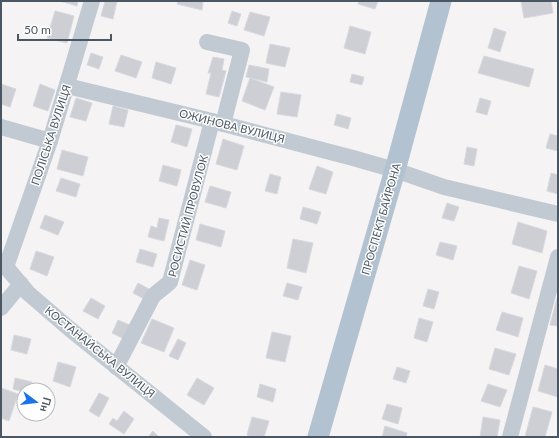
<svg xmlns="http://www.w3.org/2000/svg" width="559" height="438" viewBox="0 0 559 438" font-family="Lato,sans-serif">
<rect width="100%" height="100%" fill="#f5f3f3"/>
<g fill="#cdcfd5" stroke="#d7d9de">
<path d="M60,1H78L77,6Z"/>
<path d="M105,1H117L113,19L101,16Z"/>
<path d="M178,1H203L202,10L177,4Z"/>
<path d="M359,1H378L375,9L358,4Z"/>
<path d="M521,1H551L553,13L524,18Z"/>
<path d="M55,11L74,16L67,43L47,38Z"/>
<path d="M232,11L241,14L237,26L228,23Z"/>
<path d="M250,12L270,17L264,36L244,30Z"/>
<path d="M350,26L371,32L365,54L344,48Z"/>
<path d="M494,28L506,32L500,52L488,48Z"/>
<path d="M270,44L290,48L285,67L266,63Z"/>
<path d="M91,53L103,57L99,69L87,65Z"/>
<path d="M121,55L142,62L136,78L115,71Z"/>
<path d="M484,56L534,69L529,87L478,73Z"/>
<path d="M213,57L224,59L222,70L226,71L219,97L206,94L211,73H208Z"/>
<path d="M156,62L176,68L171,84L152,78Z"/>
<path d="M249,65L269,69L267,82L246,77Z"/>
<path d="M352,74L364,77L362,85L350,82Z"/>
<path d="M250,78L274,87L265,110L242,101Z"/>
<path d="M1,84L16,89L10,107L1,104Z"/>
<path d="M40,84L55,90L48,111L33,106Z"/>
<path d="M281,92L301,95L297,117L277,114Z"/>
<path d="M76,98L92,103L86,121L70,117Z"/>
<path d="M480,98L491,101L487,115L476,112Z"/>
<path d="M113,106L128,110L124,127L109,124Z"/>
<path d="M337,114L351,118L348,129L334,125Z"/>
<path d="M176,125L192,129L187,147L171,142Z"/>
<path d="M550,134L558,136V151L546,148Z"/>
<path d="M223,139L244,146L237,170L216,164Z"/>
<path d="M467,147L477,149L474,166L464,164Z"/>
<path d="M62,150L88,157L83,176L57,169Z"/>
<path d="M163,165L181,170L177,186L159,181Z"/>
<path d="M317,166L333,172L326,194L309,189Z"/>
<path d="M551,173L558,175V194L547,191Z"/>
<path d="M270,174L281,177L277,194L265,191Z"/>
<path d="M61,178L80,184L76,197L56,191Z"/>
<path d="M210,186L231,192L226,208L205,202Z"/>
<path d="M447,203L459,207L454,221L442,218Z"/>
<path d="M303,207L321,212L317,224L300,219Z"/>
<path d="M45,215L64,222L58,235L40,228Z"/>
<path d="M159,218L169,220L164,241L148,237L151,226L157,228Z"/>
<path d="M518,222L547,231L542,253L512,244Z"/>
<path d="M200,224L225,231L221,247L196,240Z"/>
<path d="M293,239L313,243L306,273L287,268Z"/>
<path d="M440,242L457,246L453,260L436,255Z"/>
<path d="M140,249L157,254L153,267L136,262Z"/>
<path d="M36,251L54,257L47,276L30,269Z"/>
<path d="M190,260L205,265L197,290L182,285Z"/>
<path d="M519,266L537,271L529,299L511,293Z"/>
<path d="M138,283L149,289L144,299L133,293Z"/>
<path d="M287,283L302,287L298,300L283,296Z"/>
<path d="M428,289L439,292L434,309L423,306Z"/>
<path d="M91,298L105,306L98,319L83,311Z"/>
<path d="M557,298H558V326L550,325Z"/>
<path d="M502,312L523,318L518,337L496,330Z"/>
<path d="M419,318L433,322L427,342L414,338Z"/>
<path d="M152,319L174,328L164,352L141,343Z"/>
<path d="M118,320L130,325L124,339L112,333Z"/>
<path d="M272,332L291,336L285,362L266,358Z"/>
<path d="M14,335L31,339L27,354L11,350Z"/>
<path d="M178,339L186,343L178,360L169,356Z"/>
<path d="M495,348L516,354L509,375L489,369Z"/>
<path d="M58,362L76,367L70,387L53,381Z"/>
<path d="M545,365L558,369V397L538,391Z"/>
<path d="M397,367L410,371L406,383L393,379Z"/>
<path d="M15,378L32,382L30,390H24V392L13,389Z"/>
<path d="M197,378L214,388L204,405L187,395Z"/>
<path d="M260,384L276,389L273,402L257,397Z"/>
<path d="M488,384L507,390L500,407L481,401Z"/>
<path d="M1,388L18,394L9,421L1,418Z"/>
<path d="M99,393L109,398L99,417L89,411Z"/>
<path d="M387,404L402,408L398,424L382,419Z"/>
<path d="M533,407L552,412L545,437H525Z"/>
<path d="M124,411L134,419L124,434L109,424L113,418L117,421Z"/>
<path d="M252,417L269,421L264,437H253L247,435Z"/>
<path d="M483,417L500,420L497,437H480Z"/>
<path d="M385,426L407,433L406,437H382Z"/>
<path d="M153,431L159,437H148Z"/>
</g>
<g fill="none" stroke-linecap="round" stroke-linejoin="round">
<g stroke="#c1cad2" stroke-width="16">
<path d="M207,42L242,50L223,124"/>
<path d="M67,86L212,121L353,158L395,170L444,187L558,214"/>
<path d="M1,127L50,141"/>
<path d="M1,261L28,293L71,330L204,437"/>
<path d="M6,267L50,141L92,1"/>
<path d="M1,308L21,284"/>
<path d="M116,367L153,296L170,282L212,121"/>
<path d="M510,437L558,257"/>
</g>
<path stroke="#b3c2d1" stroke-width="21" d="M318,437L395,170L441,1"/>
</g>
<g text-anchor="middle" stroke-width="3" stroke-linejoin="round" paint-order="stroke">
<g font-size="11" fill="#4a5661" stroke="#fff">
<text transform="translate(232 126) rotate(14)" y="4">ОЖИНОВА ВУЛИЦЯ</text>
<text transform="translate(51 135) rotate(-72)" y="4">ПОЛІСЬКА ВУЛИЦЯ</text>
<text transform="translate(188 216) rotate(-75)" y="4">РОСИСТИЙ ПРОВУЛОК</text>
<text transform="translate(381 219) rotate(-74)" y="4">ПРОСПЕКТ БАЙРОНА</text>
<text transform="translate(100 352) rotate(39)" y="4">КОСТАНАЙСЬКА ВУЛИЦЯ</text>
</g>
</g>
<rect width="559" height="438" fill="none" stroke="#4a5661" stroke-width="4"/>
<g transform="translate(36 402) rotate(105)"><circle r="19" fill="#ffffff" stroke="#b7bbc0"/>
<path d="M0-3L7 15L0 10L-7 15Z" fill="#1a73e8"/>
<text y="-6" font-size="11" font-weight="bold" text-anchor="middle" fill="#4a5661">Пн</text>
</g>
<path d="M18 34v6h93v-6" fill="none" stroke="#4a5661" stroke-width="2"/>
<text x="24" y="34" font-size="12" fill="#4a5661" stroke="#ffffff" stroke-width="3" paint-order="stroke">50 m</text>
</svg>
